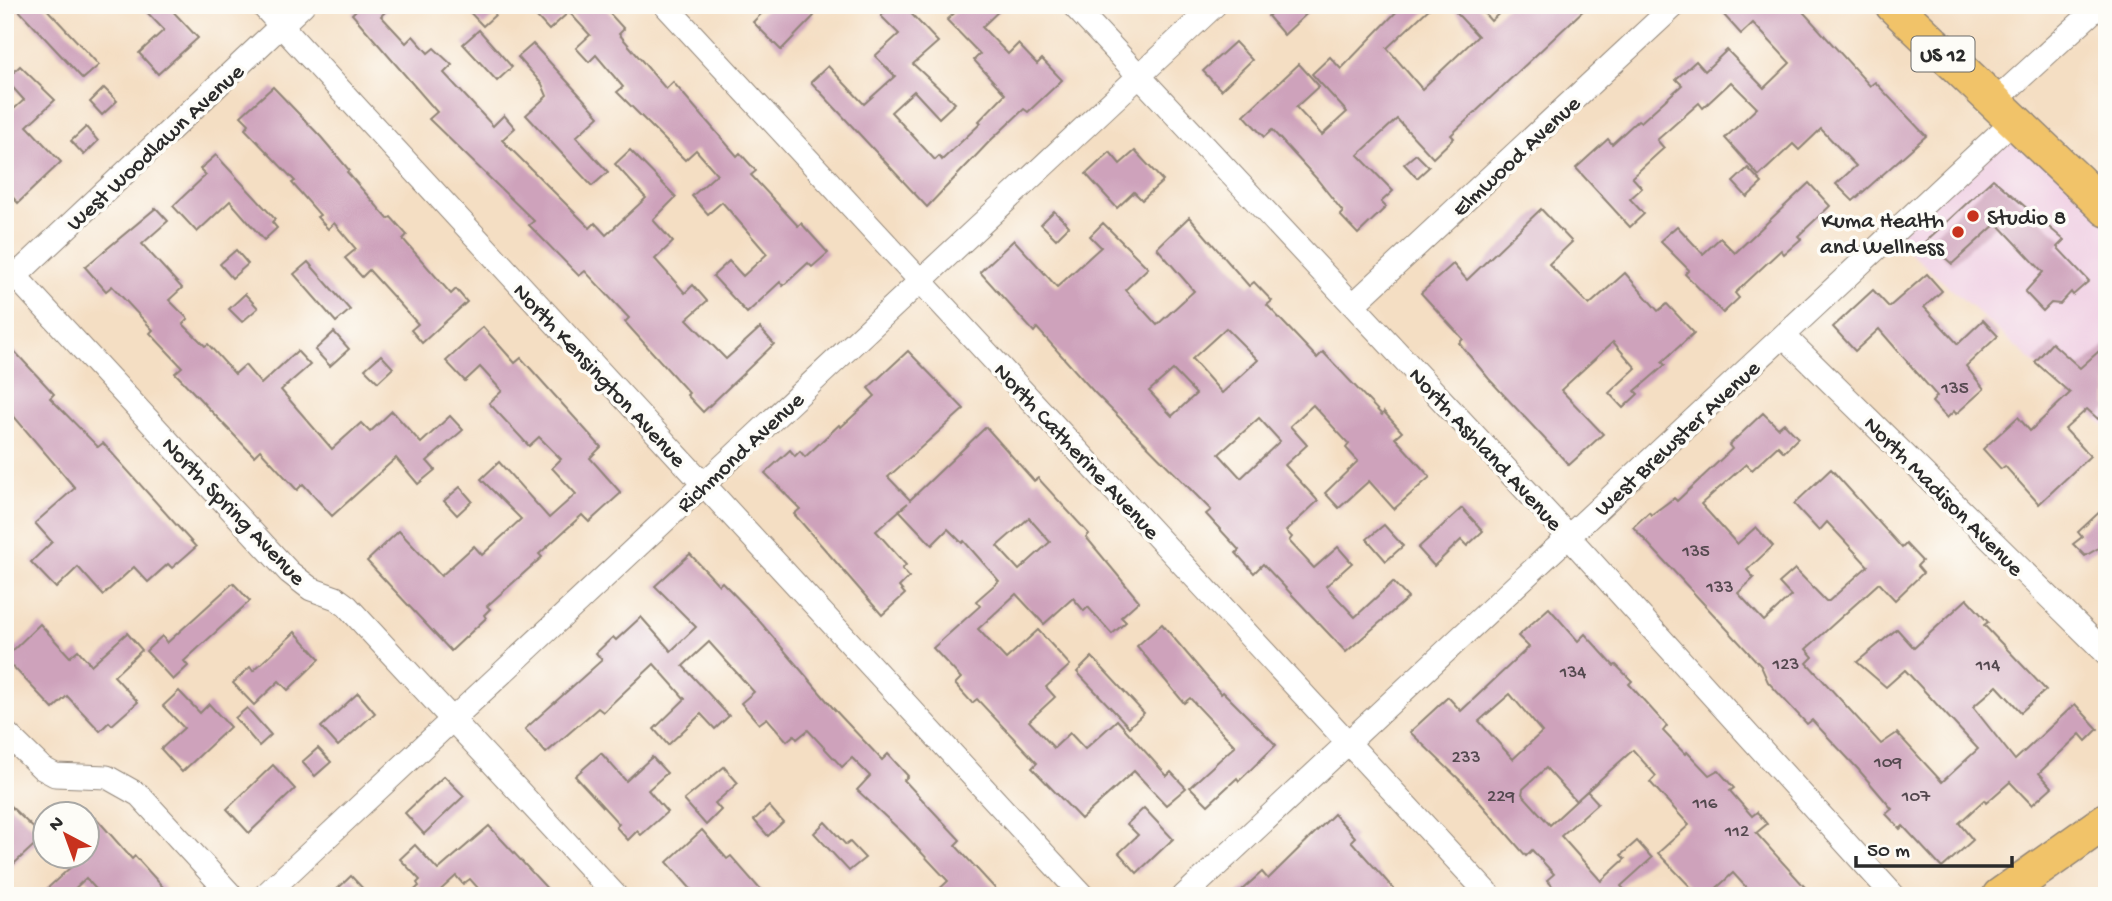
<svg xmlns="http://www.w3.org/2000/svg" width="2112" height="901" viewBox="0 0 2112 901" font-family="'Gochi Hand',sans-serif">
<rect width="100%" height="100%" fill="#fdfcf7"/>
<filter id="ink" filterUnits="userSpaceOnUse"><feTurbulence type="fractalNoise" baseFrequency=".0143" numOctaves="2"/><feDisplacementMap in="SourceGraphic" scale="14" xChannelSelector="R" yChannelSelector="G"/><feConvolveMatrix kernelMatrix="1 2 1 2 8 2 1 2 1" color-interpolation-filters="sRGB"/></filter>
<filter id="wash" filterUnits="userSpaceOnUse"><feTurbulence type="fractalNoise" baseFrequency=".00686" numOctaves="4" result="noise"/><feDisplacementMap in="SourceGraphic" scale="28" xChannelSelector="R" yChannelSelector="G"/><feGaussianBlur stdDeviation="1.57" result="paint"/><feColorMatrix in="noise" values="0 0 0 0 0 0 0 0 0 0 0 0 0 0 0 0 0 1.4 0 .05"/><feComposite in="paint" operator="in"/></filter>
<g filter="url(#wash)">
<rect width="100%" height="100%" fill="#f4dec3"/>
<path fill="#f0d0e4" d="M2013,129L2107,212V428L1894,238Z"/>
<g id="blocks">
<g fill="#cea2bb" fill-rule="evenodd">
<path d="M14,5H43L99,65L83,79Z"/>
<path d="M140,5H167L198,38L158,74L139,53L164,30Z"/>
<path d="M361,5H392L381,16L406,43L413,36L428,53L434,48L452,65L444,73L493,126L504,115L515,128L502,140L590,228L595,223L606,235L646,198L615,164L630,150L676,197L653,220L673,242L655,259L685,293L693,285L707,301L687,319L726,359L760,328L774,344L703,412L687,395L689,393L625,322L629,318L585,271L579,276L529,225L534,221L429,119L437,112L352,14Z"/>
<path d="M463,5H506L483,26Z"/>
<path d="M550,5H602L624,29L619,34L666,89L673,82L737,156L740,153L756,171L751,175L798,226L801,223L828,253L812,267L808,263L783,286L780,282L747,313L713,276L729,261L743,276L767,254L722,202L708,214L692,196L717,174L696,150L685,160L617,92L623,87L596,55L589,62L576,48L590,35L569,12L549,30L537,17Z"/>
<path d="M770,5H804L814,16L781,50L753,22Z"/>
<path d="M892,5H903L938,42L913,64L955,103L939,118L914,91L891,112L935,160L939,156L942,160L981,123L979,121L1005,94L974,60L980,54L947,20L963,5H1005L982,27L1008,54L1018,44L1037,64L1042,59L1062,80L1028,112L1024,109L990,141L927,207L811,82L828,66L864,104L895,76L875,56L899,34L881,16Z"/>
<path d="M1280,5H1316L1284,35L1268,16Z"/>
<path d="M1403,5H1433L1387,48L1422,89L1478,36L1449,5H1477L1491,21L1508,5H1589L1451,135L1454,138L1433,158L1397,119L1358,155L1393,191L1381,202L1386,207L1358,234L1340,215L1343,212L1316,178L1272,130L1264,137L1244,115L1299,64L1319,86L1296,107L1322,135L1347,112L1312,74L1330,57L1341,69Z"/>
<path d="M1732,5H1797L1870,86L1875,82L1926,136L1853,201L1836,184L1856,166L1821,129L1799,150L1793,144L1759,176L1725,138L1757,108L1731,82L1703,108L1699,103L1657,140L1664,148L1632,177L1642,188L1630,199L1644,214L1630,227L1576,168L1608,139L1612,144L1638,120L1641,122L1682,85L1676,79L1696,61L1705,71L1727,50L1764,88L1790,63L1753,23L1741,34L1723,14Z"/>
<path d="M479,30L512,67L497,81L463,44Z"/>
<path d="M1235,42L1252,60L1221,90L1203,71Z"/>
<path d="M533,44L599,116L576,137L608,172L592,186L526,115L547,96L542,84L518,57Z"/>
<path d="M20,66L55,100L27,126L61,162L18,203L5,189V117L24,100L6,80Z"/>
<path d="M273,87L321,137L349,170L347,172L388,219L391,217L407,235L403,239L451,294L456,289L467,302L422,343L411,330L418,324L369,270L362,277L345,258L356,249L334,223L328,229L317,217L320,215L292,183L295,181L245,129L249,124L241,116Z"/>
<path d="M104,88L117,101L102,115L90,102Z"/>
<path d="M86,127L98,141L84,155L71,141Z"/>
<path d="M1135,151L1163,181L1142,200L1134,192L1117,208L1086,174L1110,152L1120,164Z"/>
<path d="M1416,154L1429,167L1417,178L1404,164Z"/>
<path d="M216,155L275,219L272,222L277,228L264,240L230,201L197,232L173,206L206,175L200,169Z"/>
<path d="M1748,168L1762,183L1747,197L1733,182Z"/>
<path d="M1993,179L2064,240L2057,247L2089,281L2073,295L2071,292L2060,304L2051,303L2043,311L2025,292L2043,272L1997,223L1952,264L1926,241Z"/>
<path d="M1809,183L1830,206L1798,236L1801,239L1784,254L1781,250L1735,293L1739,298L1723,313L1685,274L1689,270L1660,241L1677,226L1703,254L1720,238L1735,253Z"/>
<path d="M156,208L168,221L142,244L182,288L169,300L188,319L183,324L205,346L208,344L235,374L245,365L261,384L297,351L310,365L281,390L332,449L361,423L370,432L392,411L421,443L450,416L463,430L427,461L435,470L418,484L396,458L332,516L303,484L297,490L260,450L254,456L175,373L182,367L150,333L153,330L112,286L106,291L85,267Z"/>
<path d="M1541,209L1572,242L1549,264L1589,305L1625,273L1658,311L1667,304L1694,333L1662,362L1665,365L1635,391L1638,394L1623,408L1609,393L1636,368L1613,342L1561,390L1603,434L1569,465L1489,379L1459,343L1463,339L1421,293L1453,264L1467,280Z"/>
<path d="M1054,211L1069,226L1056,239L1041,224Z"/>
<path d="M1189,217L1249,286L1254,282L1272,301L1267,305L1317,358L1323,352L1382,415L1384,412L1402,432L1395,438L1430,477L1394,509L1369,481L1339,508L1325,493L1358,461L1346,448L1349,444L1313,405L1290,426L1307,445L1285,465L1318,501L1286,531L1292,537L1289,541L1314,568L1338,547L1352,563L1326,586L1355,617L1393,582L1408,598L1346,652L1263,564L1254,573L1236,553L1239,550L1206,514L1211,510L1094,392L1037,328L1034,332L980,272L1014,240L1057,287L1101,247L1090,236L1103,223L1148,268L1125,290L1157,325L1194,291L1157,248ZM1226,328L1258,360L1222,393L1192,359ZM1173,370L1196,394L1172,416L1149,391ZM1259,418L1280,441L1241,478L1219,454Z"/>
<path d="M236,250L248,264L232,278L220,264Z"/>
<path d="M308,262L350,310L336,322L294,274Z"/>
<path d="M1927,274L1942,291L1924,307L1958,344L1983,320L1998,336L1966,366L1984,389L1956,414L1954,411L1947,418L1932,402L1937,396L1879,329L1855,351L1833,327L1873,290L1889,307Z"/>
<path d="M245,294L258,308L242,322L229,309Z"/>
<path d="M483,327L515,363L521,358L601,447L590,458L621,493L589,522L582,515L539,554L542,557L487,606L490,609L484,615L486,618L451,651L367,561L399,531L441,576L474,546L482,555L521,519L481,479L499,462L549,518L576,494L552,468L561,459L539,437L529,446L489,403L502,391L480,367L465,381L446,361Z"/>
<path d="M334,332L349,349L330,366L315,350Z"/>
<path d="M5,341L54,394L50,398L98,447L103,443L196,547L172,568L168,564L148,582L134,567L103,595L78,567L56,588L31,562L52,542L35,523L75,488L5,406Z"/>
<path d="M2052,343L2080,368L2107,344V409L2098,419L2087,409L2065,429L2090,456L2039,504L2005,466L2001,469L1983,449L2018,417L2030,431L2070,393L2035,362Z"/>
<path d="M908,351L964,409L888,477L910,500L986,427L1034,481L1038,478L1089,534L1086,537L1139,601L1121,617L1126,622L1112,634L1088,607L1084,611L1073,598L1044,624L1016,594L978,629L1006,659L1038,630L1070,665L1046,687L1055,697L1029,721L1054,748L1070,733L1085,749L1117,720L1167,776L1171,772L1186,788L1166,805L1134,771L1081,819L1032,768L1037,763L977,699L972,703L955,684L961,678L933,648L980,606L976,601L999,581L964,541L962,543L948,529L932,545L899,510L908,503L876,531L906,565L902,569L909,577L899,587L905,594L882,615L794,514L800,509L765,473L790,450L795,456L800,451L805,457L839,425L841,427L875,396L868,388ZM1029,518L1050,542L1019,570L997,546Z"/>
<path d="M381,355L393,368L378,382L365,369Z"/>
<path d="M1763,413L1778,428L1784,423L1798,438L1784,452L1778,446L1752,470L1746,464L1701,504L1737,544L1756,527L1773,546L1747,570L1754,578L1738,593L1764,621L1791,596L1779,583L1795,569L1826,601H1829L1868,566L1827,522L1819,531L1794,504L1831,469L1902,548L1906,544L1922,561L1917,566L1923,573L1895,600L1879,583L1806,649L1813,657L1807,663L1881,744L1897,733L1942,782L1978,749L1905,670L1886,687L1857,662L1897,629L1914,648L1967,599L1988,622L1984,625L2046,690L2021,712L1997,686L1973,707L2015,760L2075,704L2098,729L2086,741L2080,734L2039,773L2052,787L2032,805L2010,782L1986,803L1984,800L1959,823L1973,840L1942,868L1903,826L1900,829L1886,814L1892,809L1858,769L1812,720L1807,724L1768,682L1761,666L1633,527L1649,512L1651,515L1674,498L1677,501L1732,449L1729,445Z"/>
<path d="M460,487L472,501L457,515L444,501Z"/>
<path d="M2107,505V543L2085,556L2073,544L2082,537L2078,532Z"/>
<path d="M1462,508L1483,531L1467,546L1461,540L1434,566L1418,548Z"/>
<path d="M1384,525L1403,546L1386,561L1367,539Z"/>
<path d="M690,554L719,585L722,582L755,616L833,708L882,760L888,754L908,776L904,780L960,840L955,845L1002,896H932L948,881L904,834L857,790L870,776L852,758L842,767L808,730L797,739L794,735L787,741L767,718L759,724L741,703L754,692L709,642L683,666L729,716L715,729L701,714L668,745L654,729L685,699L654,664L603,712L598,708L546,753L525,729L602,660L596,653L613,637L616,640L641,617L671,651L696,627L655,586Z"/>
<path d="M233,583L250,601L184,661L188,666L173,680L146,651L162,636L167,643Z"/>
<path d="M1549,608L1578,641L1585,634L1614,666L1616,665L1632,681L1629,684L1667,726L1663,731L1685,754L1687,752L1709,775L1718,770L1734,788L1730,791L1752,816L1757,812L1767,824L1756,833L1813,896H1754L1733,873L1708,896H1699L1658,853L1689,825L1650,782L1656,776L1633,750L1576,801L1546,768L1523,789L1522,794L1550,825L1587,791L1598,803L1561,836L1601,881L1625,859L1621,855L1637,841L1652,858L1621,886L1630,896H1561L1547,880L1554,874L1532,850L1526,856L1464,784L1410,732L1448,697L1461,711L1529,647L1518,636ZM1510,694L1542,732L1513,759L1479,721Z"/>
<path d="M40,624L70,657L78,650L91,665L127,633L142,650L114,676L138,702L112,725L109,722L100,731L67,696L53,709L5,658Z"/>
<path d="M1162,624L1221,694L1223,692L1276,745L1239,781L1237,778L1208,805L1190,787L1235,746L1190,698L1184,703L1137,646Z"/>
<path d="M295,632L320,659L288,690L279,681L254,705L233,683L250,667L253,671Z"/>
<path d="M1092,657L1144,713L1129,727L1077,672Z"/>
<path d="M179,691L200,713L209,704L230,727L182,772L161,749L184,728L163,706Z"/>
<path d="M358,693L375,713L338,746L321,727Z"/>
<path d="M247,708L271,735L259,746L235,718Z"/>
<path d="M318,748L331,762L315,776L302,762Z"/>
<path d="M601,753L626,781L652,757L667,773L648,790L667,812L641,835L637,831L628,840L616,827L619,824L575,776Z"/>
<path d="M273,765L295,789L249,833L227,809Z"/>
<path d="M724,767L738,783L715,803L721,810L706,825L684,800Z"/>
<path d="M444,776L464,796L424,834L405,813Z"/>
<path d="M5,801L43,837L5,872Z"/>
<path d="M769,806L783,822L768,836L754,820Z"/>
<path d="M1144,808L1173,839L1137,873L1119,853L1138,835L1127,824Z"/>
<path d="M1334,814L1355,837L1351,841L1400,896H1235L1262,872L1268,879Z"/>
<path d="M96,818L132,859L135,856L171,896H102L86,878L67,896H39L72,866L63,856H88V826Z"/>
<path d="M825,822L846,845L850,842L865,858L849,871L814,833Z"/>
<path d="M489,826L554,896H485L470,879L463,884L456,876L434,896H408L419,886L417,883L420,880L400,859L415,845L438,870Z"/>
<path d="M702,830L727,859L731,856L766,896H697L667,862Z"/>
<path d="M351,876L370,896H330Z"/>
</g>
</g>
</g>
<g filter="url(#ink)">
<use href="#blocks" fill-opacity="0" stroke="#908477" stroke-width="2"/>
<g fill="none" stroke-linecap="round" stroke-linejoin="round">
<g stroke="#908477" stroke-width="25">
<g id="minor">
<path d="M262,5L1083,896"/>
<path d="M665,5L1490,896"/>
<path d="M1073,5L1549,515L1894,896"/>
<path d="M1994,102L2100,5"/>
<path d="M5,265L289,572L311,589L336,598L347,606L616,896"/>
<path d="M5,286L303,5"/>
<path d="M1354,304L1675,5"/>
<path d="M1784,336L2107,654"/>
<path d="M5,732L42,768L55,775L107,777L139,795L232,896"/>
<path d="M264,896L1215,5"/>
<path d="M1184,896L2013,121"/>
</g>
</g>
<g stroke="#908477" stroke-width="38">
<g id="primary">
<path d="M1893,5L2107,209"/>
<path d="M2000,896L2107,820"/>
</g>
</g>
<use href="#minor" stroke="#fff" stroke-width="23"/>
<use href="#primary" stroke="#f1c369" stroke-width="35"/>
</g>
</g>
<g fill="#c8321e" stroke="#fdfcf7" stroke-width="2.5">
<circle cx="1973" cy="216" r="7"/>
<circle cx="1958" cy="232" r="7"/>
</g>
<g text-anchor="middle" stroke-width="7" stroke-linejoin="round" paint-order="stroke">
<g font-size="19" fill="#54494f">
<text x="1955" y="393">135</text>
<text x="1696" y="556">135</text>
<text x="1720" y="592">133</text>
<text x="1786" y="669">123</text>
<text x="1988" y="670">114</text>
<text x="1573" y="677">134</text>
<text x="1466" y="762">233</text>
<text x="1888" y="767">109</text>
<text x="1501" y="801">229</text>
<text x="1916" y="801">107</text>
<text x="1705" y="808">116</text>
<text x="1737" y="836">112</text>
</g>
<rect fill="#fdfcf7" stroke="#6a6a68" stroke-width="2" x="1911.5" y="36.5" width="63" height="35" rx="5"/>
<g font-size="21" font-weight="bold" fill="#2b2b2b">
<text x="1943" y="61">US 12</text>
</g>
<g font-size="23" fill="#2b2b2b" stroke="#fdfcf7">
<text transform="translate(154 146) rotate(-43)" y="8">West Woodlawn Avenue</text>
<text transform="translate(1515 155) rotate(-43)" y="8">Elmwood Avenue</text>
<text transform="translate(601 374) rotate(47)" y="8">North Kensington Avenue</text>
<text transform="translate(1676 437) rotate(-43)" y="8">West Brewster Avenue</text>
<text transform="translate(1487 448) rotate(47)" y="8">North Ashland Avenue</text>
<text transform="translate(1078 450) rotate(47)" y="8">North Catherine Avenue</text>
<text transform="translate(739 451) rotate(-43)" y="8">Richmond Avenue</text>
<text transform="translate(1945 495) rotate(45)" y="8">North Madison Avenue</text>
<text transform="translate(235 510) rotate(46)" y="8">North Spring Avenue</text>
</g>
<g font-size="23" fill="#2b2b2b" stroke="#fdfcf7" text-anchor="start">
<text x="1987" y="224">Studio 8</text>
<text x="1944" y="227" text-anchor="end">Kuma Health<tspan x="1944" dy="26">and Wellness</tspan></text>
</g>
</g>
<rect width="2112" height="901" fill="none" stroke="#fdfcf7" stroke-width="28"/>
<g transform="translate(66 835) rotate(319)"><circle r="33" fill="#fdfcf7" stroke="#a9a8a5" stroke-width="2"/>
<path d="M0-5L12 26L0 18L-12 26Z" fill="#c8321e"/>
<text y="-10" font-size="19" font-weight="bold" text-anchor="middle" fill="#2b2b2b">N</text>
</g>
<path d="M1856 856v10h156v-10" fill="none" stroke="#2b2b2b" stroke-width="3.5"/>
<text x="1867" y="856" font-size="21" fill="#2b2b2b" stroke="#fdfcf7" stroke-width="5" paint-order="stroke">50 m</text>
</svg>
